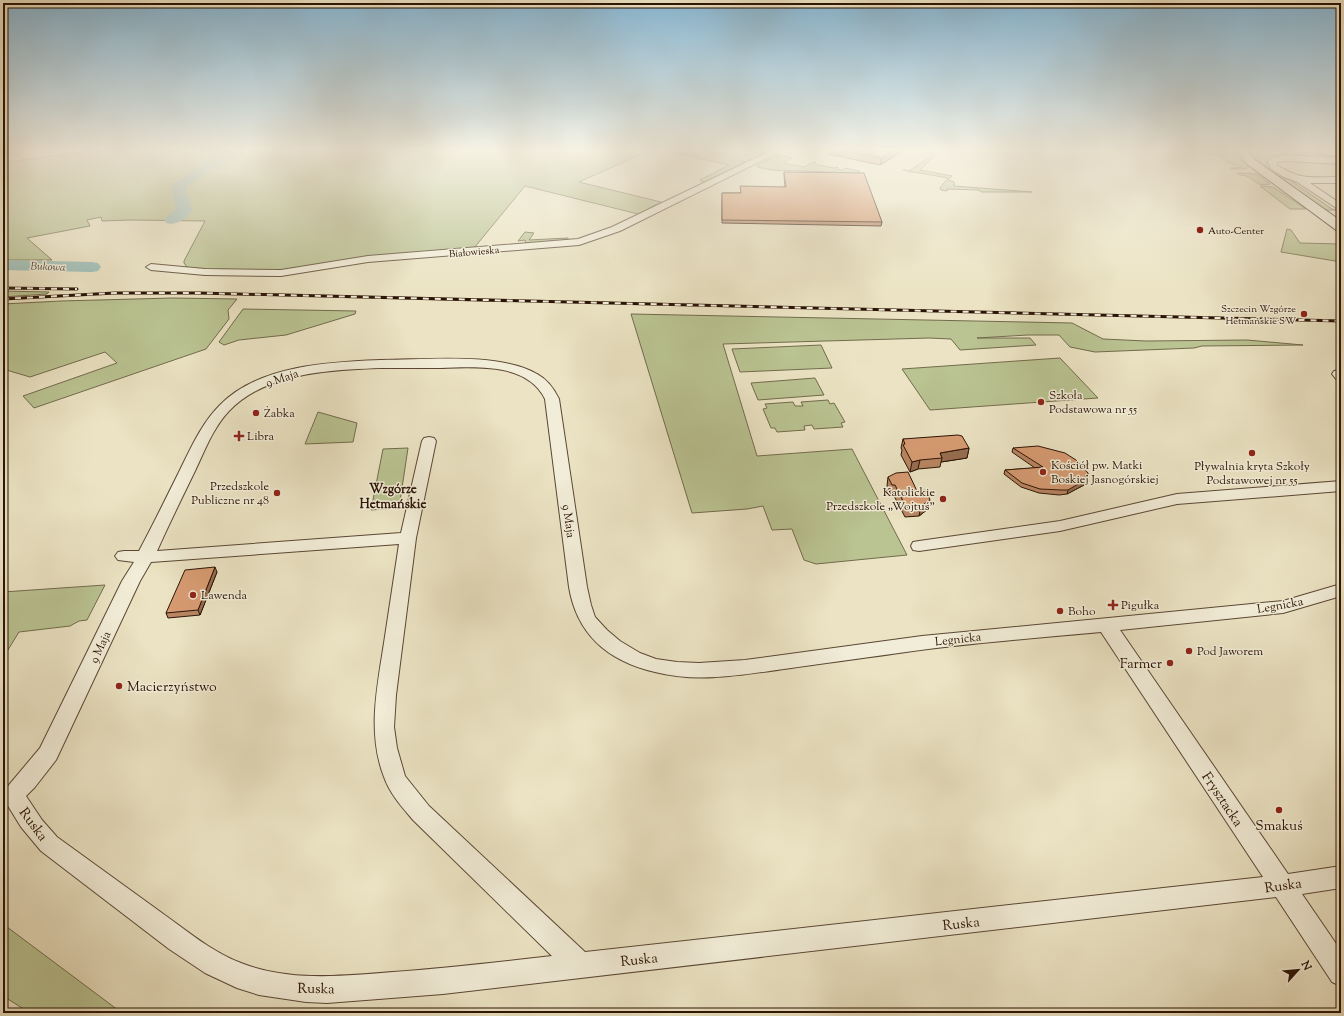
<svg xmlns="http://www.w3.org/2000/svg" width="1344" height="1016" viewBox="0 0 1344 1016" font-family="'Sorts Mill Goudy',serif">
<rect width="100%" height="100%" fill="#ebe3c3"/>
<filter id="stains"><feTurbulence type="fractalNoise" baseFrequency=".005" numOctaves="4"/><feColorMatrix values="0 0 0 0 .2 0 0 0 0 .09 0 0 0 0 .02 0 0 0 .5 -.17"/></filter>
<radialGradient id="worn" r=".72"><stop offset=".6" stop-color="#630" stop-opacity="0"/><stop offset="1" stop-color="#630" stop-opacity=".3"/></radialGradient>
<g fill="#bac392" stroke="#726b4c">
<path d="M93,151H649L579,182L661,202L638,214L525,186L474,248L287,271L194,269L187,267L184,263V261L205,221L131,220L102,221L101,217L87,220L90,226L27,238L52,260H3V163L5,162Z"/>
<path d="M666,151H772L750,162L739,161L748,163L705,183L700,180L729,165Z"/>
<path d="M933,151H939L920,170L952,176L948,180L954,182V186L1032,192H981L979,190L947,189V191L941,190L940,188L948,178L914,172H909L910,171L903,170L909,171L933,155L929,154Z"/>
<path d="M1204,151H1222L1235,154L1249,167L1245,169H1232L1230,168L1242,167L1238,165H1233L1218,155L1208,154Z"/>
<path d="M1256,151H1297L1341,157V160L1273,155L1275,157L1268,160L1267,163L1289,178C1277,179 1256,165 1256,151Z"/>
<path d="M779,155L792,158L783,163L804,167L813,162H816L814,164L834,168L838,167L837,169L842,170L845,168L859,171L860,173L771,170L757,167L758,165Z"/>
<path d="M1237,173L1257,174L1270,184C1255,187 1257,180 1246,176C1243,175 1241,176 1237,173Z"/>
<path d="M1282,179L1296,180H1290L1332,209L1338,210H1325Z"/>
<path d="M1260,186L1273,187L1306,209H1290Z"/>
<path d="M1287,229L1291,230L1300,243L1341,244V262L1281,252Z"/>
<path d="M525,232L534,233L529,240L568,238L569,241L526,245L525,240L518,241Z"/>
<path d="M3,291L49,292L47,294L3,297Z"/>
<path d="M172,298L237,299L228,310L229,319L206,349L34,408L23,396L117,363L105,352L30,377L3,369V304L61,301Z"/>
<path d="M243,309L356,311L355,314L286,335L239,340L224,345L219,342Z"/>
<path d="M631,314L1072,323L1103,339L1146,341L1247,340L1303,345L1202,346L1194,348L1095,352L1070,347L1059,335H1028L977,338H1030L1036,345L960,350L951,339L929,338L723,344L757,456L852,449L907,555L816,564L804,560L792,529L772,530L763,506L747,509L692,513Z"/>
<path d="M821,345L832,368L740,372L732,349Z"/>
<path d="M1060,358L1098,398L930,410L902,369Z"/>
<path d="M815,378L824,395L758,400L751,383Z"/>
<path d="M828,400L830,404L834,403L845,422L841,423L843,427L814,429L812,425L804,426L805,430L777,432L775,428H771L763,409L767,408L765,404L793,402L795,406H803L801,402Z"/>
<path d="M318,412L357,423L353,442L305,444Z"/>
<path d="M408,448L399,508L371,510L383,449Z"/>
<path d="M105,585L87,620L79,621L70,626L19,632L3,658V592Z"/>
<path d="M3,924L122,1013H30L3,996Z"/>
</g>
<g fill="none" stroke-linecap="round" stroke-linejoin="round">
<g fill="#99bdb8" fill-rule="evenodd">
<path d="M233,151H254L253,154L221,164L185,188L192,210C186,219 177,226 166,223L164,220L176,209L171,188L175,182L211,158Z"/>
<path d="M3,260L92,262L98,263L101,267L98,271L92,272L3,270Z"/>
</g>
<g stroke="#5b4734" stroke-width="2">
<g id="street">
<path d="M770,151H781L620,231L579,245L368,262L281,276L205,275L151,270L146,267L151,264L205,269L281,270L368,256L578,239L612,227Z"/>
<path d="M1285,155L1341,158V164L1285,161L1277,162V165C1301,181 1313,177 1341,177V183H1310L1341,204V211L1297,182L1282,176L1270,168L1268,161L1269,159Z"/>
<path d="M381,360C425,360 499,352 537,374C548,380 554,389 559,399L587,587L591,605L595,617L607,630L620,641L640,653L656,659L677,662L699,663L745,660L922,636L1283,601L1341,584V596L1283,613L1120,630L1288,874L1341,866V888L1302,894L1341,951V986L1332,982L1276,897L443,994L327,1003L306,1002L259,995L237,988L205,973L169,949L41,851L21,827L5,801L3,792L40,748L122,581L134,562L118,560L115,556L118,552L124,551H139C153,525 166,498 179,472C191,448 201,424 220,405C259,365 330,362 381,360ZM381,368C401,368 420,368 440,368C474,367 527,362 545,399L569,587C577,635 608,661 655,672C697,683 741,675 784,669C824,663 865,658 906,652C971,643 1036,638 1101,632L1263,877L585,952L429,806L405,776L397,748L394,727L396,695L416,538L436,441L434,438L429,437L424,438L422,441L401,533L157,551C169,524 182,498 195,471C205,450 213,428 229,411C266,372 332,370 381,368ZM399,544C394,577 389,610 384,643C377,688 367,733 384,777C390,794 402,807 413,820L552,956C499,962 446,968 393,972C343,976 289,982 241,963C212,952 187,931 162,913C127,888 92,862 57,837L42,820L26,796L35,787L56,760L140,581L151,562Z"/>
<path d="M1339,370L1341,371V380L1336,379L1332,374L1334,371Z"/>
<path d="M1341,481V491L1177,504L1060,531L919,551L913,550L911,546L913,542L919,541L1060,521L1177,494Z"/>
</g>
</g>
<g stroke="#2b1305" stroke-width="2">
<path id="secondary" d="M1237,151H1248L1255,160L1341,221V231L1336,230L1247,164Z"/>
</g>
<g stroke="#2b1305" stroke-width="2">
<path id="primary" d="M1319,151H1341V157L1320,153Z"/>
</g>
<use href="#street" fill="#f2edd8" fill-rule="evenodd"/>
<use href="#secondary" fill="#f2edd8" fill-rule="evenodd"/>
<use href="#primary" fill="#ebe3c3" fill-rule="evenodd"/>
<g stroke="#2b1305" stroke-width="3">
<g id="rail">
<path d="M3,288L77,289"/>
<path d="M3,299L115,293H199L1341,321"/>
</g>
</g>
<use href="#rail" stroke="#f2edd8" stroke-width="2" stroke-dasharray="6" stroke-linecap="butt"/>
</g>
<g fill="#ba8663" stroke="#2b1305">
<path d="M829,151H903L880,165L828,154Z"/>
<path d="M784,172L882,222L881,226L722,223V193H740L785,187L784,175Z"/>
<path d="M903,439L969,448L967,458L941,462L940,467L918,469L910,472L901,455L902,450L901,448Z"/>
<path d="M1013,448L1088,473L1084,485L1067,494L1059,495L1039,493L1021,487L1004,474L1005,470L1035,468L1012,452Z"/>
<path d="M888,477L917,491L928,509L919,516L905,517L893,494L891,495L887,486Z"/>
<path d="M217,572L200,615L168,618L166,613Z"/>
</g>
<g fill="#976d50" stroke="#2b1305">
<path d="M893,151H903L880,165L881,158Z"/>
<path d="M969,448L967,458L941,462L942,458L940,453Z"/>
<path d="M920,460L918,469L910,472L912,462Z"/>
<path d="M1088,473L1086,478L1084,481L1085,480L1084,485L1067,494L1068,490L1085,477Z"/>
<path d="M930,500L928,509L919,516L921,506Z"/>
<path d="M215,567L217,572L200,615L198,610Z"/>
</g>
<g fill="#d89c73" stroke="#2b1305">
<path d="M846,151H893L881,158Z"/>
<path d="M784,172L864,173L882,222L722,220V193H741L740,186L786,187Z"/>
<path d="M958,435L962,436L969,448L940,453L942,458L920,460L912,462L903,445L905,444L903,439Z"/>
<path d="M1038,446L1065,453L1076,460L1088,473L1085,477V480L1068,490H1061L1040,489L1022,483L1005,470L1043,467L1013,448Z"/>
<path d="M908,472L917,491L926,490L930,500L921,506L906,507L895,485H892L888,477L896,473Z"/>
<path d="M215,567L198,610L166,613L185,570Z"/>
</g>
<linearGradient id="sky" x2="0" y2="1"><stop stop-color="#88b8d5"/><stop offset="0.51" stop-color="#f6f2e4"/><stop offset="1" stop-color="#f6f2e4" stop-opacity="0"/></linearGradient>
<rect width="1344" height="294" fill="url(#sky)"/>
<g fill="#8f2418" stroke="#f2edd8" stroke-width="1.5">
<circle cx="1200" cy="230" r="4"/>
<circle cx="1304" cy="314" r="4"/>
<circle cx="1041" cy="402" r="4"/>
<circle cx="256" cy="413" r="4"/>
<path d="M237 430h4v4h4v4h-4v4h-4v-4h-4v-4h4z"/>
<circle cx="1252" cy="453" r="4"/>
<circle cx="1043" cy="472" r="4"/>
<circle cx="277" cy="493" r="4"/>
<circle cx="943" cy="499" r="4"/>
<circle cx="193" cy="595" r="4"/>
<path d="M1111 599h4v4h4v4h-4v4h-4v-4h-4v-4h4z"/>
<circle cx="1060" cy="611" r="4"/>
<circle cx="1189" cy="651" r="4"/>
<circle cx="1170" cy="663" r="4"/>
<circle cx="119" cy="686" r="4"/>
<circle cx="1279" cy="810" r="4"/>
</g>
<g text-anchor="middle" stroke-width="3" stroke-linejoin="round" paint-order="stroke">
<g font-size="10" fill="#2b1305" stroke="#f2edd8" text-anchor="start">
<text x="1208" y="234">Auto-Center</text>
<text x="1296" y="312" text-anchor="end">Szczecin Wzgórze<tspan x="1296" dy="12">Hetmańskie SW</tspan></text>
</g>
<g font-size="10" fill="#2b1305" stroke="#f2edd8">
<text transform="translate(474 251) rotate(-5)" y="4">Białowieska</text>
</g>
<g font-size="11" font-style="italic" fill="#524e44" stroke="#f2edd8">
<text transform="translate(48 266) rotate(2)" y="4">Bukowa</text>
</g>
<g font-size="12" fill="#2b1305" stroke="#f2edd8">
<text transform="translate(282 378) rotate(-18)" y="4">9 Maja</text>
<text transform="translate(569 521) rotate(82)" y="4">9 Maja</text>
<text transform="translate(1280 605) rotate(-10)" y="4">Legnicka</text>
<text transform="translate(958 639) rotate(-6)" y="4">Legnicka</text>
<text transform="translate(100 647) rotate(-65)" y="4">9 Maja</text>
</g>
<g font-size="12" fill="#2b1305" stroke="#f2edd8" text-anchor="start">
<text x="1049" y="399">Szkoła<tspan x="1049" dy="14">Podstawowa nr 55</tspan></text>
<text x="264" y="417">Żabka</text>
<text x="247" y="440">Libra</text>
<text x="1051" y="469">Kościół pw. Matki<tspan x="1051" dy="14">Boskiej Jasnogórskiej</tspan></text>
<text x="1252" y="470" text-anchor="middle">Pływalnia kryta Szkoły<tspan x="1252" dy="14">Podstawowej nr 55</tspan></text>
<text x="269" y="490" text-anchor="end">Przedszkole<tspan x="269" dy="14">Publiczne nr 48</tspan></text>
<text x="935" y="496" text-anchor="end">Katolickie<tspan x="935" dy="14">Przedszkole „Wojtuś”</tspan></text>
<text x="201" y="599">Lawenda</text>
<text x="1121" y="609">Pigułka</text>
<text x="1068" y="615">Boho</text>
<text x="1197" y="655">Pod Jaworem</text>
</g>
<g font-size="13" font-weight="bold" fill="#2b1305" stroke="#f2edd8">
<text x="393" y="493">Wzgórze<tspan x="393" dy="15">Hetmańskie</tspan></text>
</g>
<g font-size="14" fill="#2b1305" stroke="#f2edd8" text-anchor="end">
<text x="1162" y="668">Farmer</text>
<text x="127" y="691" text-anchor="start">Macierzyństwo</text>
<text x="1279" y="830" text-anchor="middle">Smakuś</text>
</g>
<g font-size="14" fill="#2b1305" stroke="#f2edd8">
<text transform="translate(1223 799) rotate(56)" y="5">Frysztacka</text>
<text transform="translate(34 824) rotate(53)" y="5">Ruska</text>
<text transform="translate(1283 885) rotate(-8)" y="5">Ruska</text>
<text transform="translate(961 923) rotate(-6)" y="5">Ruska</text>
<text transform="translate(639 959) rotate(-6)" y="5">Ruska</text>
<text transform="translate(316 988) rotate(1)" y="5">Ruska</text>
</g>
</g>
<rect width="1344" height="1016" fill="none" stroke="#ebe3c3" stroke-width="16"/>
<rect x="4" y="4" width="1336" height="1008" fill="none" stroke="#2b1305" stroke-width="2"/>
<rect x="8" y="8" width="1328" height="1000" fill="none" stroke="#2b1305"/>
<g transform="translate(1298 970) rotate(63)" stroke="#f2edd8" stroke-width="3" paint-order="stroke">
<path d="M0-3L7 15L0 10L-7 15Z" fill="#2b1305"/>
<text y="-6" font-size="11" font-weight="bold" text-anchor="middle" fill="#2b1305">N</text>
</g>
<rect width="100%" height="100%" filter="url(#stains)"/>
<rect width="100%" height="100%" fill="url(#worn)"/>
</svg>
